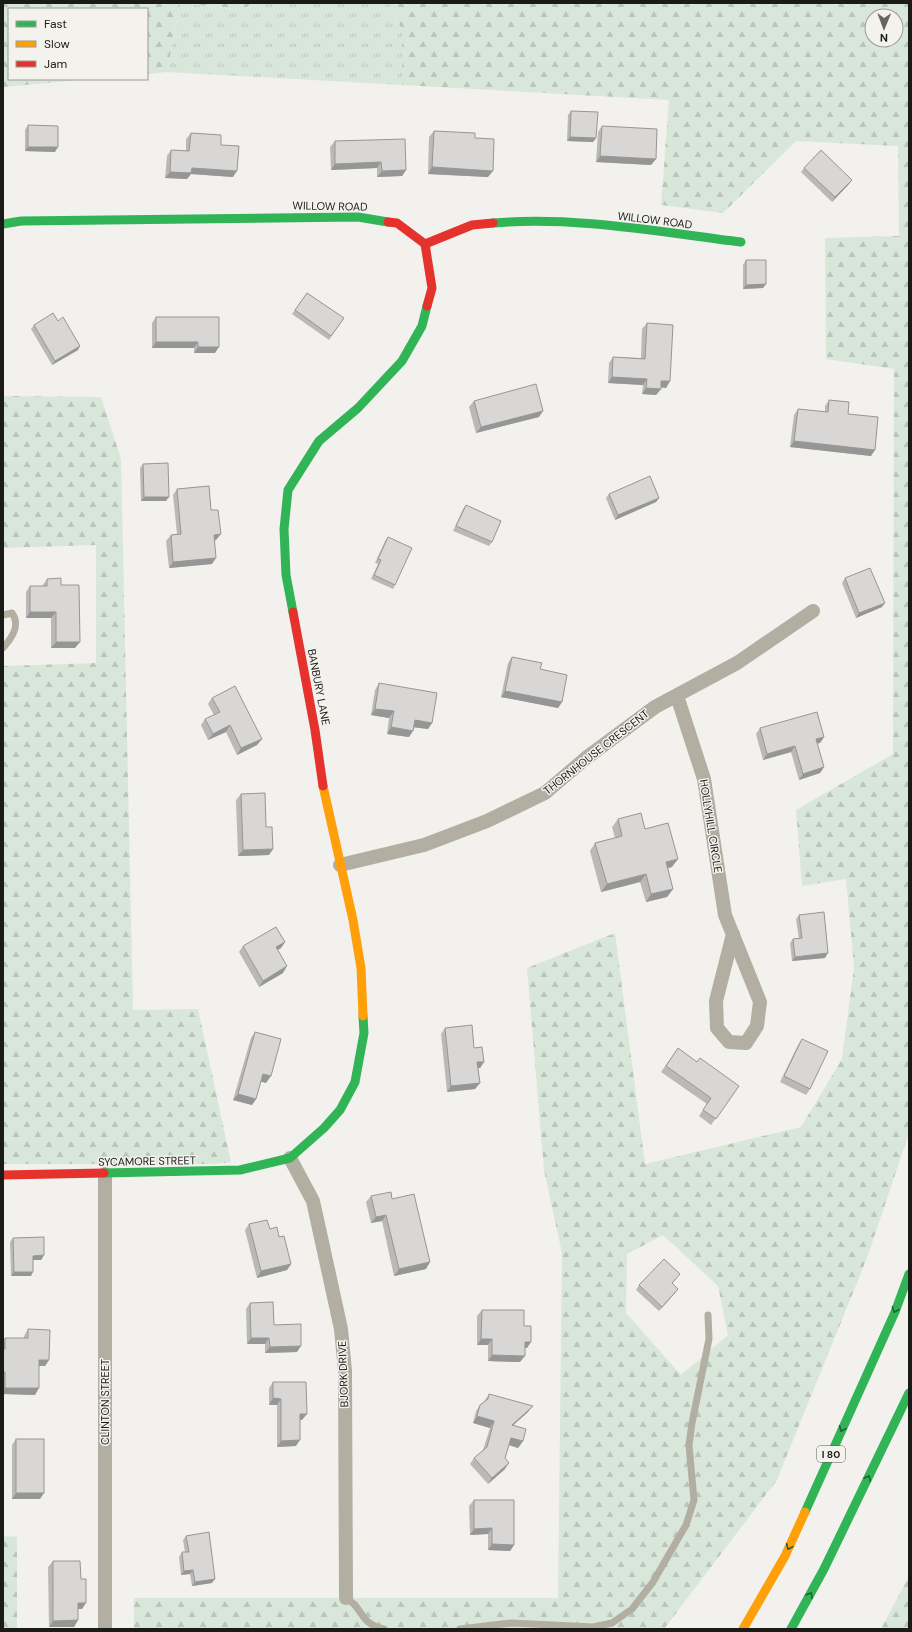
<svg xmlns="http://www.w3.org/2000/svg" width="912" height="1632" viewBox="0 0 912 1632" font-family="'DM Sans',sans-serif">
<defs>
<pattern id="grass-tufts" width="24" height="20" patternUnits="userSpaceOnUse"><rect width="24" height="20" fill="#d9e7db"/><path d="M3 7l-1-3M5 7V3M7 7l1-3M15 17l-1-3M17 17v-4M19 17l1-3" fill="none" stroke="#bac6bb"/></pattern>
<pattern id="forest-firs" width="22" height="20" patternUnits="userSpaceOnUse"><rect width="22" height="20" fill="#d9e7db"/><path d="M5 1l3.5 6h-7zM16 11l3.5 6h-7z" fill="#bac6bb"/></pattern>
</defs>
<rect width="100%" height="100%" fill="#f2f1ed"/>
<path fill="url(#grass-tufts)" d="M180,3L244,10L251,3H389L402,30V85L167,72Z"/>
<g fill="url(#forest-firs)" fill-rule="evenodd">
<path d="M3,3H180L167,72L147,74V9H9V79H90L3,87Z"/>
<path d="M180,3H251L244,10Z"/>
<path d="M389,3H909V1133L867,1258L777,1480L664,1629H134V1598H558L562,1253L544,1170L527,968L615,933L645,1164L801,1127L842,1059L854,967L846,879L802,886L796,810L893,754L894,369L826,359L825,238L899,236L898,146L796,141L723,213L661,205L669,100L402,85V30ZM872,16H896V40H872ZM663,1235L718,1286L728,1335L681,1375L626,1313L627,1254Z"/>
<path d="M3,396L101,397L121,459L133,1010L198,1009L231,1162L214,1164H3V666L96,663V545L3,548Z"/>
<path d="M3,1536L17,1537V1629H3Z"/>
<path d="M909,1576V1629H881Z"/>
</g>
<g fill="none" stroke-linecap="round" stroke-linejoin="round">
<g stroke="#b3aea2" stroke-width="7">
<path d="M3,615L12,613C21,625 12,638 3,648"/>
<path d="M346,1598C364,1608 359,1624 384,1629"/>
<path d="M460,1629L511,1623L593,1627L612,1623L632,1609L653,1582L686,1525L694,1500L689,1445L692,1423L709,1339L708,1315"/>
</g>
<g stroke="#b3aea2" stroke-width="14">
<path d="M677,696L704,779L725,915L760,1002L757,1026L746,1043L729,1042L717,1028L716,1001L733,934"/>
<path d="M340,865L424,845L487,821L545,793L586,758L655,707L737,663L813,611"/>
<path d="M290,1158L313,1201L341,1329L345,1371L346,1598"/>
<path d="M105,1174V1629"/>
</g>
<g stroke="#30b455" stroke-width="9">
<path d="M493,223C575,216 659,232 741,242"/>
<path d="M3,224L21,221L358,217L388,222"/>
<path d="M293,612L286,575L284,529L288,490L319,441L358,408L402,361L422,326L427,306"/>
<path d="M104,1173L240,1170L290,1158L324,1128L340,1110L355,1082L364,1033L363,1016"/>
<path d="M805,1512L895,1312L909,1274"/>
<path d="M791,1629L824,1569L909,1393"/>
</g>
<g stroke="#ff9f0a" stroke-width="9">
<path d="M323,786L353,920L361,968L363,1016"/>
<path d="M743,1629L785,1556L805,1512"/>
</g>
<g stroke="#e5322d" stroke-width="9">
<path d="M388,222L397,223L425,244L472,225L493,223"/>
<path d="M425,244L432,288L427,306"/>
<path d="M293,612L315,730L323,786"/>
<path d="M3,1175L104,1173"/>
</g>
</g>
<g fill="#bab9b8">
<path d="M571,111L596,138L593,142L567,141L568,115Z"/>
<path d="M28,125L55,152L25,151V130Z"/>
<path d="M602,126L656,159L651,165L596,162L598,132Z"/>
<path d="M434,131L475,138L488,177L428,174L429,137Z"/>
<path d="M191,133L221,145L233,177L191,174L187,179L165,178L167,156L171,150L186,151V139Z"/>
<path d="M335,141L406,170L402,176L377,177V168L331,170L330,147Z"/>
<path d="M804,168L852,180L849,184L832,202L801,172Z"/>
<path d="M746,260L766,284L763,288L743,289V265Z"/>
<path d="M307,293L344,318L329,340L292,314Z"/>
<path d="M156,317H219L215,353H194V348H152V323Z"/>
<path d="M647,323L670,381L666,388L661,387V389L656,395L642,394L643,385L608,383L609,363L613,357L641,358L642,329Z"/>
<path d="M34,325L78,350L52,365L31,329Z"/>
<path d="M829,400L848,414L871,456L790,447L794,415L798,409L825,412V406Z"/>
<path d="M474,401L539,417L476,433L469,407Z"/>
<path d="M143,464L166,501H141L140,468Z"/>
<path d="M177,489L211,510L216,540L214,541L212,564L169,568L166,541L171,535L177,534L173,495Z"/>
<path d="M609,494L659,498L656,502L615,520L606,498Z"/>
<path d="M466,505L492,542L489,546L453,531L463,509Z"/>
<path d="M388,537L395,585L393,589L371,579L378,564L375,563L385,541Z"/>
<path d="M845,578L882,607L856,618L842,583Z"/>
<path d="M47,579L61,585L75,648H51V618H26V592L30,586H43V585Z"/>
<path d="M512,657L540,669L562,702L558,708L501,697L508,663Z"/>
<path d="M379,683L432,723L428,729L414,727L409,737L387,734L389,718L371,715L375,690Z"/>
<path d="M212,698L262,739L257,745L237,755L226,732L208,740L201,725L205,719L214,715L208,704Z"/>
<path d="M760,728L824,737L820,743H817L824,767L820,773L799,780L791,752L763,760L756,734Z"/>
<path d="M241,794L266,827L269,855L238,856L236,800Z"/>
<path d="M618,819L645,829L672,867L668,868L673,889L667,897L646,902L640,882L601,892L590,851L595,843L615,838L612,827Z"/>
<path d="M799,915L825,958L792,961L790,943L793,939H799L796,919Z"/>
<path d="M285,942L281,948L278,950L283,973L259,987L239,952L243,946Z"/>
<path d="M445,1028L474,1048L484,1062L480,1068H478L480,1083L475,1089L447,1092L441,1034Z"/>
<path d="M255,1032L266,1083L261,1081L256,1099L252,1105L233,1100L251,1038Z"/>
<path d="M802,1039L810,1089L806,1095L780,1082L798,1045Z"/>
<path d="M678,1048L697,1062L739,1086L711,1125L699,1116L707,1104L661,1072Z"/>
<path d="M371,1196L392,1199L426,1269L394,1276L382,1221L371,1223L366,1202Z"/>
<path d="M249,1224L270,1229L291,1264L287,1270L257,1278L245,1230Z"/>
<path d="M13,1238L44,1255L41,1260H33L31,1276H11L10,1242Z"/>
<path d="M677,1278L672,1284L675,1293L659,1311L636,1290L639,1285Z"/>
<path d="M250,1303L274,1325L297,1352L265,1353V1344H247L246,1309Z"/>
<path d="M482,1310L524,1326L527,1348H525L520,1362L488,1361V1345H477V1316Z"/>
<path d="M28,1329L49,1360L45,1366H39L35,1395L3,1394V1340L5,1338H24V1336Z"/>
<path d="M273,1382L302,1420H300L296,1446L277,1447V1405H269V1388Z"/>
<path d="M489,1394L528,1412L513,1425L523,1441L518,1448L509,1445L505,1458V1469L488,1484L470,1464L474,1458L483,1450L490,1428L473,1423L476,1411L480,1405L484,1402L485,1400Z"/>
<path d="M16,1439L40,1499H12V1445Z"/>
<path d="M474,1500L514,1545L510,1551L488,1550V1534L470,1535L469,1506Z"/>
<path d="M186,1536L212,1583L192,1586L190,1574L181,1575L179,1557L182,1552H185L183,1540Z"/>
<path d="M53,1561L81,1579L82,1609H78V1620L74,1627H49L48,1567Z"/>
</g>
<g fill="#979696">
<path d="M570,137L596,138L593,142L567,141Z"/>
<path d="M28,147H58L55,152L25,151Z"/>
<path d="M600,156L656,159L651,165L596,162Z"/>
<path d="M381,162L377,168L331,170L335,164Z"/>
<path d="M432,167L493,171L488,177L428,174Z"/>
<path d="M192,168L237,171L233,177L191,174L187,179L165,178L170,172Z"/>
<path d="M406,170L402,176L377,177L382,171Z"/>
<path d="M852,180L849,184L832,202L835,197Z"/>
<path d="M766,284L763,288L743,289L746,285Z"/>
<path d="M156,342H198L194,348H152Z"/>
<path d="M80,346L78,350L52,365L55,361Z"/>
<path d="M198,347H219L215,353H194Z"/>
<path d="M612,377L647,379L643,385L608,383Z"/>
<path d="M661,381H670L666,388L657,387Z"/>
<path d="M646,388L661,389L656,395L642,394Z"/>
<path d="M543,411L539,417L476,433L481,427Z"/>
<path d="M794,441L875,450L871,456L790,447Z"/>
<path d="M144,497H169L166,501H141Z"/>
<path d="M659,498L656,502L615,520L618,515Z"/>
<path d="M221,534L216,540L209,541L214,535Z"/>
<path d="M216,558L212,564L169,568L173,562Z"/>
<path d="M885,603L882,607L856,618L859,613Z"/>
<path d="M30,612H56L51,618H26Z"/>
<path d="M56,642H80L75,648H51Z"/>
<path d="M505,691L562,702L558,708L501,697Z"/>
<path d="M375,709L394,711L389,718L371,715Z"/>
<path d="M415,720L432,723L428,729L411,727Z"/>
<path d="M230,725L226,732L208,740L213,734Z"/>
<path d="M391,727L413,731L409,737L387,734Z"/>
<path d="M824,737L820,743L812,745L816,739Z"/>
<path d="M262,739L257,745L237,755L241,748Z"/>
<path d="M795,746L791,752L763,760L767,754Z"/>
<path d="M824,767L820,773L799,780L803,774Z"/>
<path d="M273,849L269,855L238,856L243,850Z"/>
<path d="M678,859L672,867L660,870L666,862Z"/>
<path d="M646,874L640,882L601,892L607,884Z"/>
<path d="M673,889L667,897L646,902L651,894Z"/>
<path d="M285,942L281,948L272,953L276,947Z"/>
<path d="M828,953L825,958L792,961L795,957Z"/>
<path d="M287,966L283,973L259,987L263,981Z"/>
<path d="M477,1062H484L480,1068H473Z"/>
<path d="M263,1074L271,1076L266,1083L258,1081Z"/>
<path d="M480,1083L475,1089L447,1092L451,1086Z"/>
<path d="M238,1094L256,1099L252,1105L233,1100Z"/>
<path d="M386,1215L382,1221L371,1223L376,1217Z"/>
<path d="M44,1255L41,1260H30L33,1256Z"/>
<path d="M430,1262L426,1269L394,1276L399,1269Z"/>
<path d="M291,1264L287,1270L257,1278L261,1271Z"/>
<path d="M14,1272H33L31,1276H11Z"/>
<path d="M678,1289L675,1293L659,1311L662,1307Z"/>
<path d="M251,1338H269L265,1344H247Z"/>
<path d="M481,1339H492L488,1345H477Z"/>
<path d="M525,1342H531L527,1348H520Z"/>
<path d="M301,1346L297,1352L265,1353L270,1347Z"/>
<path d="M492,1355L525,1356L520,1362L488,1361Z"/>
<path d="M39,1360H49L45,1366H35Z"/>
<path d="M5,1388H39L35,1395L3,1394V1391Z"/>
<path d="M273,1398L281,1399L277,1405H269Z"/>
<path d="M533,1406L528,1412L507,1431L512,1425Z"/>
<path d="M300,1414H307L302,1420H296Z"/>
<path d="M477,1416L494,1421L490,1428L473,1423Z"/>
<path d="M511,1438L523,1441L518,1448L506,1444Z"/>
<path d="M300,1440L296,1446L277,1447L281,1441Z"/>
<path d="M509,1463L505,1469L488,1484L492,1478Z"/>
<path d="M16,1493H44L40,1499H12Z"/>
<path d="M492,1528L488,1534L470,1535L474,1529Z"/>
<path d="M492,1544L514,1545L510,1551L488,1550Z"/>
<path d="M193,1570L190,1574L181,1575L184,1571Z"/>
<path d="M215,1579L212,1583L192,1586L195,1582Z"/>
<path d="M78,1603H86L82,1609H74Z"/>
<path d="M78,1620L74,1627H49L53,1621Z"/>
</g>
<g fill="#d8d7d6" stroke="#979696">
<path d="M571,111L598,112L596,138L570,137Z"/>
<path d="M28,125L58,126V147H28Z"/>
<path d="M602,126L657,129L656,159L600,156Z"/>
<path d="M434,131L475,133V138L494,139L493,171L432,167Z"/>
<path d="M191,133L221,135V145L239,146L237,171L192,168L191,173L170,172L171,150L189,151Z"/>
<path d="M405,139L406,170L382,171L381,162L335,164V141Z"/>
<path d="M821,150L852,180L835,197L804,168Z"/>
<path d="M746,260H766V284L746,285Z"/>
<path d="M307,293L344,318L331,336L295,310Z"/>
<path d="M53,313L58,321L63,317L80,346L55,361L34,325Z"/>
<path d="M156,317H219V347H198V342H156Z"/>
<path d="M647,323L673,325L670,381H661V389L646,388L647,379L612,377L613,357L645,359Z"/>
<path d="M536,384L543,411L481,427L474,401Z"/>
<path d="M829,400L849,402L848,414L878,417L875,450L794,441L798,409L828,412Z"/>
<path d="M168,463L169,497H144L143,464Z"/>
<path d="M650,476L659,498L618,515L609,494Z"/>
<path d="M209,486L211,510H218L221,534L214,535L216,558L173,562L171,535L181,534L177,489Z"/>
<path d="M466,505L501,521L492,542L456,526Z"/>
<path d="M388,537L412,548L395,585L374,575L381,560L378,559Z"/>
<path d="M870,568L885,603L859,613L845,578Z"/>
<path d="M61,578V585H79L80,642H56V612H30V586H47V579Z"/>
<path d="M512,657L542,663L540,669L567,675L562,702L505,691Z"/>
<path d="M379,683L437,693L432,723L415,720L413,731L391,727L394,711L375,709Z"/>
<path d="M235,686L262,739L241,748L230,725L213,734L205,719L220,712L212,698Z"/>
<path d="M817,712L824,737L816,739L824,767L803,774L795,746L767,754L760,728Z"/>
<path d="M265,793L266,827H272L273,849L243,850L241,794Z"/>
<path d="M641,813L645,829L668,823L678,859L666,862L673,889L651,894L646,874L607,884L595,843L622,836L618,819Z"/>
<path d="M824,912L828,953L795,957L793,939L802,938L799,915Z"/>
<path d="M276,927L285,942L276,947L287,966L263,981L243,946Z"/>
<path d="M472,1025L474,1048L482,1047L484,1062H477L480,1083L451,1086L445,1028Z"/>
<path d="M255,1032L281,1039L271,1076L263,1074L256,1099L238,1094Z"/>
<path d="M802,1039L828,1051L810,1089L784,1076Z"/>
<path d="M678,1048L697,1062L700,1058L739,1086L716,1119L703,1110L711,1098L666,1066Z"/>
<path d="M391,1192L392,1199L414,1194L430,1262L399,1269L386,1215L376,1217L371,1196Z"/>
<path d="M267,1220L270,1229L277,1227L279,1237L284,1236L291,1264L261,1271L249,1224Z"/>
<path d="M44,1237V1255L33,1256V1272H14L13,1238Z"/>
<path d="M664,1259L680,1274L672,1283L678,1289L662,1307L639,1285Z"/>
<path d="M273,1302L274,1325L301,1324V1346L270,1347L269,1338H251L250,1303Z"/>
<path d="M482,1310H524V1326H531V1342H525V1356L492,1355V1339H481Z"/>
<path d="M28,1329L50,1330L49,1360H39V1388H5V1372H3V1349H5V1338H28Z"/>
<path d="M273,1382H306L307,1414H300V1440L281,1441V1399L273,1398Z"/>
<path d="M489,1394L533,1406L512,1425L526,1429L523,1441L511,1438L505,1458L509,1463L492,1478L474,1458L487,1447L494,1421L477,1416L480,1405L488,1399Z"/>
<rect x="16" y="1439" width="28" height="54"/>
<path d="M474,1500H514V1545L492,1544V1528L474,1529Z"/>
<path d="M209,1532L215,1579L195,1582L193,1570L184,1571L182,1552H189L186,1536Z"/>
<path d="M53,1561H80L81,1579H86V1603H78V1620L53,1621Z"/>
</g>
<defs><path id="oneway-chevron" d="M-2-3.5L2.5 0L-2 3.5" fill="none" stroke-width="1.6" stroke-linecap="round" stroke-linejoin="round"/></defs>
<g stroke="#245f33">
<use href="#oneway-chevron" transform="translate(895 1310) rotate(112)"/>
<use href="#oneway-chevron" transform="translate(842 1429) rotate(114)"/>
<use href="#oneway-chevron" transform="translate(868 1478) rotate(-64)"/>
<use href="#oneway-chevron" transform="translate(789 1547) rotate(114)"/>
<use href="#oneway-chevron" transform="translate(810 1595) rotate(-61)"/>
</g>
<g text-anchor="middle" stroke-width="3" stroke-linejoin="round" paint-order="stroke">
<rect fill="#f3f2ec" stroke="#5b5b57" stroke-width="1" x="817" y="1446" width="28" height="16" rx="3"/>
<g font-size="10" font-weight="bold" fill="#1a1a17">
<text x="831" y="1458">I 80</text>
</g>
<g font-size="11" fill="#1a1a17" stroke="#f3f2ec">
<text transform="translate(330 206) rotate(1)" y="4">WILLOW ROAD</text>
<text transform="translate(655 220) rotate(7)" y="4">WILLOW ROAD</text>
<text transform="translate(319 687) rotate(79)" y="4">BANBURY LANE</text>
<text transform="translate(596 752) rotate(-38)" y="4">THORNHOUSE CRESCENT</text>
<text transform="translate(711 826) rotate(81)" y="4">HOLLYHILL CIRCLE</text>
<text transform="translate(147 1161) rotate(-1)" y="4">SYCAMORE STREET</text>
<text transform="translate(343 1374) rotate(-92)" y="4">BJORK DRIVE</text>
<text transform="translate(105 1402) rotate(-90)" y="4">CLINTON STREET</text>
</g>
</g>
<rect width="912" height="1632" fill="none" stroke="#1a1a17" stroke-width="8"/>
<rect x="8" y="8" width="140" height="72" fill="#f3f2ec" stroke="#9c9c97"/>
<rect x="16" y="21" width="20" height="6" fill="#30b455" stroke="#9c9c97"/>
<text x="44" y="28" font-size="12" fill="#1a1a17">Fast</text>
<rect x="16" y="41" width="20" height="6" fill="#ff9f0a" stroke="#9c9c97"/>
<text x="44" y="48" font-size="12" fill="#1a1a17">Slow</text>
<rect x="16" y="61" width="20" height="6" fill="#e5322d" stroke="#9c9c97"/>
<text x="44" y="68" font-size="12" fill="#1a1a17">Jam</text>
<g transform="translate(884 28) rotate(181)"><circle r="19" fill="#f3f2ec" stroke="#9c9c97"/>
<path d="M0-3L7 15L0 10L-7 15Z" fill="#666562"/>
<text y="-6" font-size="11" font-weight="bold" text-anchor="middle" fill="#1a1a17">N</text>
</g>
</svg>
